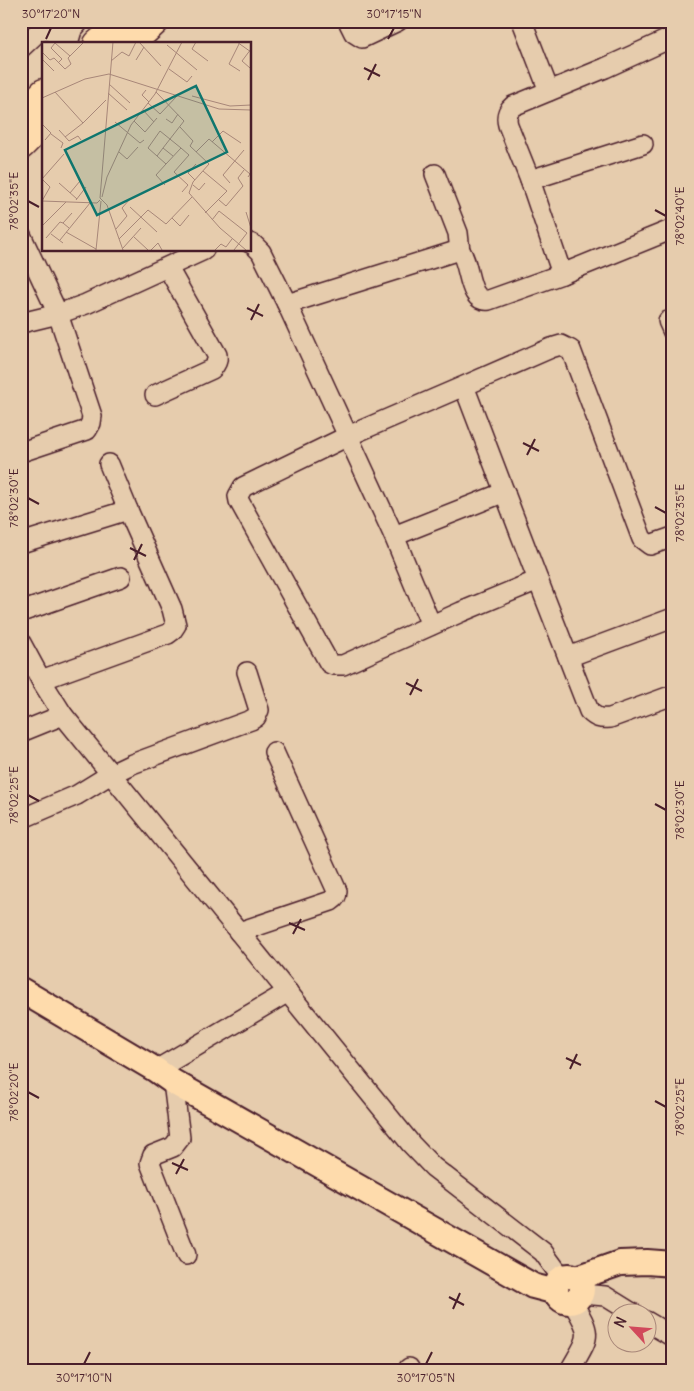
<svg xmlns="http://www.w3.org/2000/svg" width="694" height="1391" viewBox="0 0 694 1391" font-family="Delius,sans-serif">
<rect width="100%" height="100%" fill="#e6ccad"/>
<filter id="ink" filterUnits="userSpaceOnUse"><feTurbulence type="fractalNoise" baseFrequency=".02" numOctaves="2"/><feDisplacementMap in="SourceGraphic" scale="10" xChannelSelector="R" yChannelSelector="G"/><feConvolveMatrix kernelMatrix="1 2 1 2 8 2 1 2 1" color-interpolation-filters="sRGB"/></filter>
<g filter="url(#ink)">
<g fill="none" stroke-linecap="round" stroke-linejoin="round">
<g stroke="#4a1f2b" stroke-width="22">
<g id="minor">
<path d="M348,21L354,33L362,38L398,21"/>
<path d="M522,21L549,91"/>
<path d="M68,44L72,30L80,21"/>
<path d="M21,48L37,33L46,30L69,38"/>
<path d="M435,174L458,233L460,251"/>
<path d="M530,180L643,144"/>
<path d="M21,235L58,314L92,416L91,423L87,430L21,452"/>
<path d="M250,243L254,245L261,252L287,304L394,536"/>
<path d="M562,274L530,180L508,125C506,118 507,111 513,106L605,68L673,37"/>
<path d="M287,304L456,251H460C471,264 467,303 489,300L562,274L673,229"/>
<path d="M668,321L673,332"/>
<path d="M21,323L58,314L86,304L204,250"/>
<path d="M464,386L348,436L243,487L238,496L239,501L329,663L333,665H343L461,612L538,580L464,386L551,348L561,345L571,350L642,539L650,545L673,537"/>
<path d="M155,395L212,369C216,364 218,361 217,355L168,268"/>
<path d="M21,543L128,510"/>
<path d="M538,580L589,711C596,718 600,719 610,718L673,695"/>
<path d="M21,612L121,577"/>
<path d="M431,625L394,536L505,492"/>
<path d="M21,643L41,680L63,715L411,1144L433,1167L543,1252L562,1278"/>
<path d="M568,657L673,618"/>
<path d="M41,680L168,634L172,631L176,625L172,609L128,510L109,464"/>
<path d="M21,732L63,715"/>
<path d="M21,819L77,795L111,774L132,764L251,720L256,717L259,710L247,672"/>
<path d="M239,932L331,901C336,898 337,896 337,891L274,752"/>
<path d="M156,1070L288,992"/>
<path d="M173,1082L180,1138L173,1147L153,1155L150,1163L186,1255"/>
<path d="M582,1294L605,1296L634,1314"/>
<path d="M646,1321L673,1337"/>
<path d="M409,1368L410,1370"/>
<path d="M570,1370C589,1336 594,1337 572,1302"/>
</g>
</g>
<g stroke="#4a1f2b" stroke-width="28">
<g id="major">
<path d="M21,990L156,1070L173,1082L533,1286L556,1292"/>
<circle cx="569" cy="1289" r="13"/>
<path d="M577,1278L620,1263L647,1262L673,1264"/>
</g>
</g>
<g stroke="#4a1f2b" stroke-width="31">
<g id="highway">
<path d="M98,44L125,21"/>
<path d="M130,44L155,21"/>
<path d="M21,116L44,93"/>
<path d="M21,145L44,122"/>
</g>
</g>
<use href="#minor" stroke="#e6ccad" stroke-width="19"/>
<use href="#major" stroke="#fedbac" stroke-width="24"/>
<use href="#highway" stroke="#fedbac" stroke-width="28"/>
</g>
</g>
<path fill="none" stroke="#4a1f2b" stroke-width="2" d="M46,39L51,28M388,39L394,28M364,68L380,76M368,80L376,64M28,201L39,207M655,210L666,216M247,308L263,316M251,320L259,304M523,443L539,451M527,455L535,439M28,498L39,504M655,507L666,513M130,548L146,556M134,560L142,544M406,683L422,691M410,695L418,679M28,795L39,801M655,804L666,810M289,923L305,930M293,934L301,919M566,1058L581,1065M570,1069L577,1054M28,1092L39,1098M655,1101L666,1107M172,1163L188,1170M176,1174L184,1159M449,1297L464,1305M453,1309L460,1293M84,1364L90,1352M426,1364L432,1352"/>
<g transform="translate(42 42)">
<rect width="209" height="209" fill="#e6ccad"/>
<path fill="none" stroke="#a88779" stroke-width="1" d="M97,0L119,24M154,0L150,7L166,19M195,0L209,10M197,2L187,22L198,29M125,3L155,28M1,11L8,18L12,16L23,27L29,22L26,16L42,0M0,17L12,29M94,18L102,5M69,19L80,10L87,14L94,0M16,21L20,17L9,6L13,1L28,14M208,26L200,19L209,7M127,27L145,40L150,34M67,42L88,61M104,48L100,53L107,60M13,50L41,81L64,58M114,50L142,79L121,106M66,51L85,68M150,54L188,64L209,63M0,56L43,37L67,32L177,67L209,68M106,61L118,72L135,54M101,68L112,80M124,77L130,81L136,72M92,79L103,90L115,76M73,80L98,101L102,98M0,82L9,91L3,98M138,85L151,99L148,104L167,122L151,140L147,151L178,186L204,208M17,88L27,99L36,94L39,98M9,92L21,101L19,106M23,95L41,81M170,100L181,89L199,101M139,106L118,89L106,106L124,122L139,106L147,113L132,130L146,143L140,150M77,110L85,117L96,105M154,110L167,97L208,132L206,135M115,114L121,106L131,114M161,129L185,149L163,171M0,137L22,112M0,137L8,145L0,159M153,138L146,131L154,122M17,141L35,157M188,141L181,133L202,108M123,143L114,133L124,122M151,143L157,148L163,141M28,151L38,139M60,155L65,135L89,83L113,52L140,0M58,156L71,0M58,156L65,163L81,208M34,158L44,145M177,158L184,164L201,144L196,136L202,128M0,159L55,161L58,158M88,165L115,190M204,170L209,186M130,176L138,184L147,173M170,178L177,169L205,191L192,208M0,184L24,160M27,186L21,181L30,171M74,187L85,174L80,166L88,157M24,190L54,207M9,192L21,201M92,195L106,208M4,196L18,180L21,181M77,197L106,168L124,182L150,155M18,198L48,161M81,206L99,186M54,208L59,159M109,208L116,201L120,208M173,208L179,202L184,205L190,197"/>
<path fill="#0f766e" fill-opacity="0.15" stroke="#0f766e" stroke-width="2.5" d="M154,44L185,110L55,173L23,108Z"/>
<rect width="209" height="209" fill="none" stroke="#4a1f2b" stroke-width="2.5"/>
</g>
<rect width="694" height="1391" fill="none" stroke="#e6ccad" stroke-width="55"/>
<g transform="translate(632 1328) rotate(296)"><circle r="24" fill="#e6ccad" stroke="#a88779"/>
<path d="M0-4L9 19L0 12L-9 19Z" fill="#d1495b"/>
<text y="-8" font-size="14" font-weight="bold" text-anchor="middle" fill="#4a1f2b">N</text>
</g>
<rect x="28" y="28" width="638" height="1336" fill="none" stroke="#4a1f2b" stroke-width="2"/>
<g font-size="12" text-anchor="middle" fill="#4a1f2b">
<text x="51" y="18">30°17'20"N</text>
<text x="394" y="18">30°17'15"N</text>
<text transform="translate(14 201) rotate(-90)" y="4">78°02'35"E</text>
<text transform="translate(680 216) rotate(-90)" y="4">78°02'40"E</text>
<text transform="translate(14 498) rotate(-90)" y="4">78°02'30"E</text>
<text transform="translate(680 513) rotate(-90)" y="4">78°02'35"E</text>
<text transform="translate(14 795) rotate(-90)" y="4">78°02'25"E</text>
<text transform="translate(680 810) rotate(-90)" y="4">78°02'30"E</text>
<text transform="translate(14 1092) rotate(-90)" y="4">78°02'20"E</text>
<text transform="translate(680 1107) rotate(-90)" y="4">78°02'25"E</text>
<text x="84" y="1382">30°17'10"N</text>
<text x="426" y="1382">30°17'05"N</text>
</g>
</svg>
